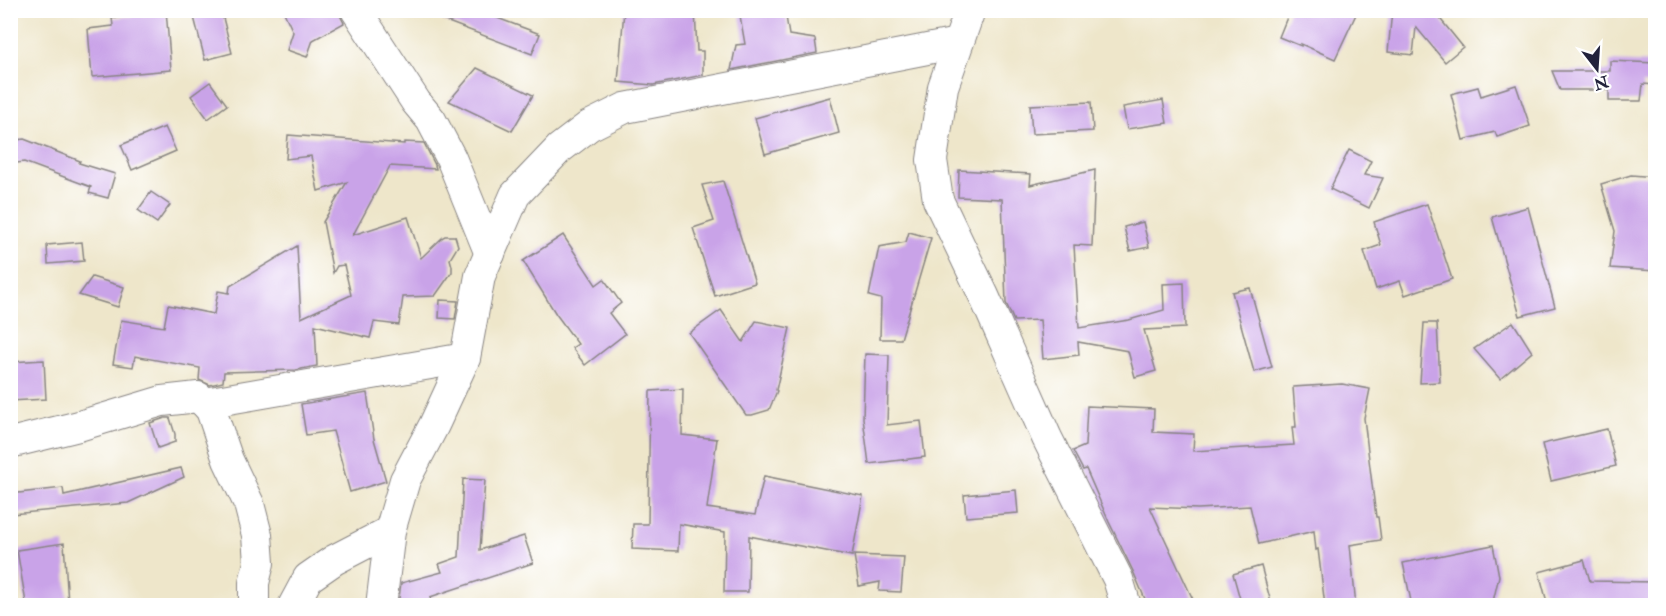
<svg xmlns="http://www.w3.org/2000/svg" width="1666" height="616" viewBox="0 0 1666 616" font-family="'IM FELL Double Pica',serif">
<rect width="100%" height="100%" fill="#fff"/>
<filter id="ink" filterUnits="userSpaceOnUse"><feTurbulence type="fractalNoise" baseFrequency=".0167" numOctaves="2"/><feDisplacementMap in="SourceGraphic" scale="12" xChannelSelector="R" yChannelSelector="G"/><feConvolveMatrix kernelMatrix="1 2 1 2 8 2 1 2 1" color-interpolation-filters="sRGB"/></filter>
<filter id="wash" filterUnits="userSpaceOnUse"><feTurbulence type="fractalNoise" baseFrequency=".008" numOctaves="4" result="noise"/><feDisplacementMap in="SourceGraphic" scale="24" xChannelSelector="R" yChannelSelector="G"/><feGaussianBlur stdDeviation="1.35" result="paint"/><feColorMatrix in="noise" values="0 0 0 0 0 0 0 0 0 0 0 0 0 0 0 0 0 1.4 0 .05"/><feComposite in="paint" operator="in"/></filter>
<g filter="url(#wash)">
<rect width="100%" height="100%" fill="#eee6ca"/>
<g id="blocks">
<g fill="#c9a3e8">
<path d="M147,10H166L171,70L92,77L88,29L113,26L112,18L147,15Z"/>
<path d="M221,10L232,53L205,60L194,17Z"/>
<path d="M283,10H337L344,23L313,40L307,57L287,50L293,32Z"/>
<path d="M423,10H476L540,34L532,54L422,12Z"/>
<path d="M624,10H695L697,51H703V75L653,85L618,82Z"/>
<path d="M739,10H785L789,35L815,39L817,53L731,70L736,45L745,44Z"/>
<path d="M1290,10H1358L1335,59L1301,44V46L1279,37Z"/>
<path d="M1392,10H1433L1463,47L1445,62L1416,27L1413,55L1388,52Z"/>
<path d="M1610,61L1656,63V85L1643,84L1641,101H1609V90H1560L1552,71H1610Z"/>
<path d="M477,68L533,95L512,131L449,101Z"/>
<path d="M210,82L227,105L208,119L191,96Z"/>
<path d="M1516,85L1530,126L1497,137L1495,132L1463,140L1451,94L1478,87L1481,96Z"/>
<path d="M830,97L839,133L765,154L755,118Z"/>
<path d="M1163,100L1167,123L1127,129L1123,107Z"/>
<path d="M1091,102L1093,131L1032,134L1030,105Z"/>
<path d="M165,127L176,151L132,170L121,145Z"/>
<path d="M288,135L404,144V142L424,143L435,165L436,169L390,166L353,235L408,217L421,258L443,237L445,236H455L458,246L450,259L452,266V272L435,296L403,297L399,325L374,322L370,338L315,325L317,366L296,370L224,372L223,382L210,385L199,380L200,368L135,356L133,367L113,364L121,320L164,327L168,305L214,314L218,291L229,293L230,286L297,246L301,318L351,295L344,265L337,266L333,273L323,222L347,182L318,191L311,156L286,159Z"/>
<path d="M24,139L80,161L79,163L115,174L108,198L89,193L91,187L24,162L10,164V141Z"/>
<path d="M1349,150L1371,161L1364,175L1383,178L1369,208L1330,189Z"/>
<path d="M959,170L1031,174L1030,185L1095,170L1092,246L1074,245L1079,328L1129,320L1164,310L1163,284L1184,283L1185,328L1144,330L1156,371L1135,377L1128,351L1078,342L1079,355L1043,359L1040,320L1014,321L1006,303L1002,199L958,197Z"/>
<path d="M1631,175L1656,177V271L1610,268L1615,231L1601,184Z"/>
<path d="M723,181L755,283L715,296L693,228L714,221L702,185Z"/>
<path d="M151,192L170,205L157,223L138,210Z"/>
<path d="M1427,204L1452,279L1405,295L1400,281L1376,289L1364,251L1381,245L1374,222Z"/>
<path d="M1528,207L1555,307L1520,316L1492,217Z"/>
<path d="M1143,222L1149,247L1130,251L1124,227Z"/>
<path d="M909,232L931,238L901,339H880L881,299L869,296L879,247L906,242Z"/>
<path d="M563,235L596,285L604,279L621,303L609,313L625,334L585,365L572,348L578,344L556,314L523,261Z"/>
<path d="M82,242L84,261L48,264L47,245Z"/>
<path d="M92,277L124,287L118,307L79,295Z"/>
<path d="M1250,288L1272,367L1254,372L1232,292Z"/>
<path d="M440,300L458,301L455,319L439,318Z"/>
<path d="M721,310L743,342L756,321L790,328L776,390L777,391L769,410L752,415H746L689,333Z"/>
<path d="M1513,322L1532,352L1500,379L1474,349Z"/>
<path d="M1424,323H1437L1440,382L1420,383Z"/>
<path d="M865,354L889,355L887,425L921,421L925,457L869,464L863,418Z"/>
<path d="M44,360L46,399L10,401V362Z"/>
<path d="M1342,384L1370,389L1364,418L1376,517H1378L1381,540L1350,545L1356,606H1325L1318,549L1316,550L1314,531L1259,544L1250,506L1198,509L1150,507L1196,606H1148L1133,571L1109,522L1086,469L1083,470L1073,451L1085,446L1087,406L1154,409L1153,432L1194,434L1193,451L1294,445L1292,427H1296L1293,387Z"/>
<path d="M683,389L682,435L717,439L707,508L755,515L764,476L863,496L852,556L749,536L748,592H724L725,532L679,524L678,551L632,549L633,524H648L650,391Z"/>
<path d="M367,393L374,439L386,481L350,492L333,431L306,435L301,404Z"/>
<path d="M165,418H170L175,434V442L158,448L150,423Z"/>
<path d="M1607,429L1616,466L1551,481L1542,444Z"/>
<path d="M181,468L184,477L128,503L12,514L10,494L63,488L64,495Z"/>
<path d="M463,479L485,480L480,550L524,536L533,563L430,597L432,606H398L401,583L442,572L439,564L459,557Z"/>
<path d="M1016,490L1018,513L966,517L964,495Z"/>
<path d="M64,543L68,603H26L17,550Z"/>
<path d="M1493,545L1499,576L1492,606H1412L1403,563Z"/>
<path d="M854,555L904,557L901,592L879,591L880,582L859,586Z"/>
<path d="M1584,560L1590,581L1656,582V606H1548L1539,572Z"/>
<path d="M1261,566L1272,606H1242L1233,574Z"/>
</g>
</g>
</g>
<g filter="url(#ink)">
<use href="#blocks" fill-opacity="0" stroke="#888482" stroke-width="1.5"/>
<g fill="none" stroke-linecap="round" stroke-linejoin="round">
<g stroke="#888482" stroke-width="32">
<g id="minor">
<path d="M356,10L416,102L431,120L451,158L490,254"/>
<path d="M970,10L943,87L932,160L938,200L984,296L1047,438L1118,579L1126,606"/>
<path d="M205,403L465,358"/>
<path d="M10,443L79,426L162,401L198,397L205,403L211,410L228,460L249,504L257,535L259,563L254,583V606"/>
<path d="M293,606L308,578L334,560L390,531"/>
<path d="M381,606L390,531L405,480L434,425L465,358L480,276L515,195L559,149L589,126L625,108L958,43"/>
</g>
</g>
<use href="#minor" stroke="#fff" stroke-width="30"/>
</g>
</g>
<rect width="1666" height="616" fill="none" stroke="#fff" stroke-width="36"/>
<g transform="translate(1597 69) rotate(163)" stroke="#ffffff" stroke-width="4.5" paint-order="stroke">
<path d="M0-4.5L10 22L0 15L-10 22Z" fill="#22223b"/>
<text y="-9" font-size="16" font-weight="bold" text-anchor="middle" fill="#22223b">N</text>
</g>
</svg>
